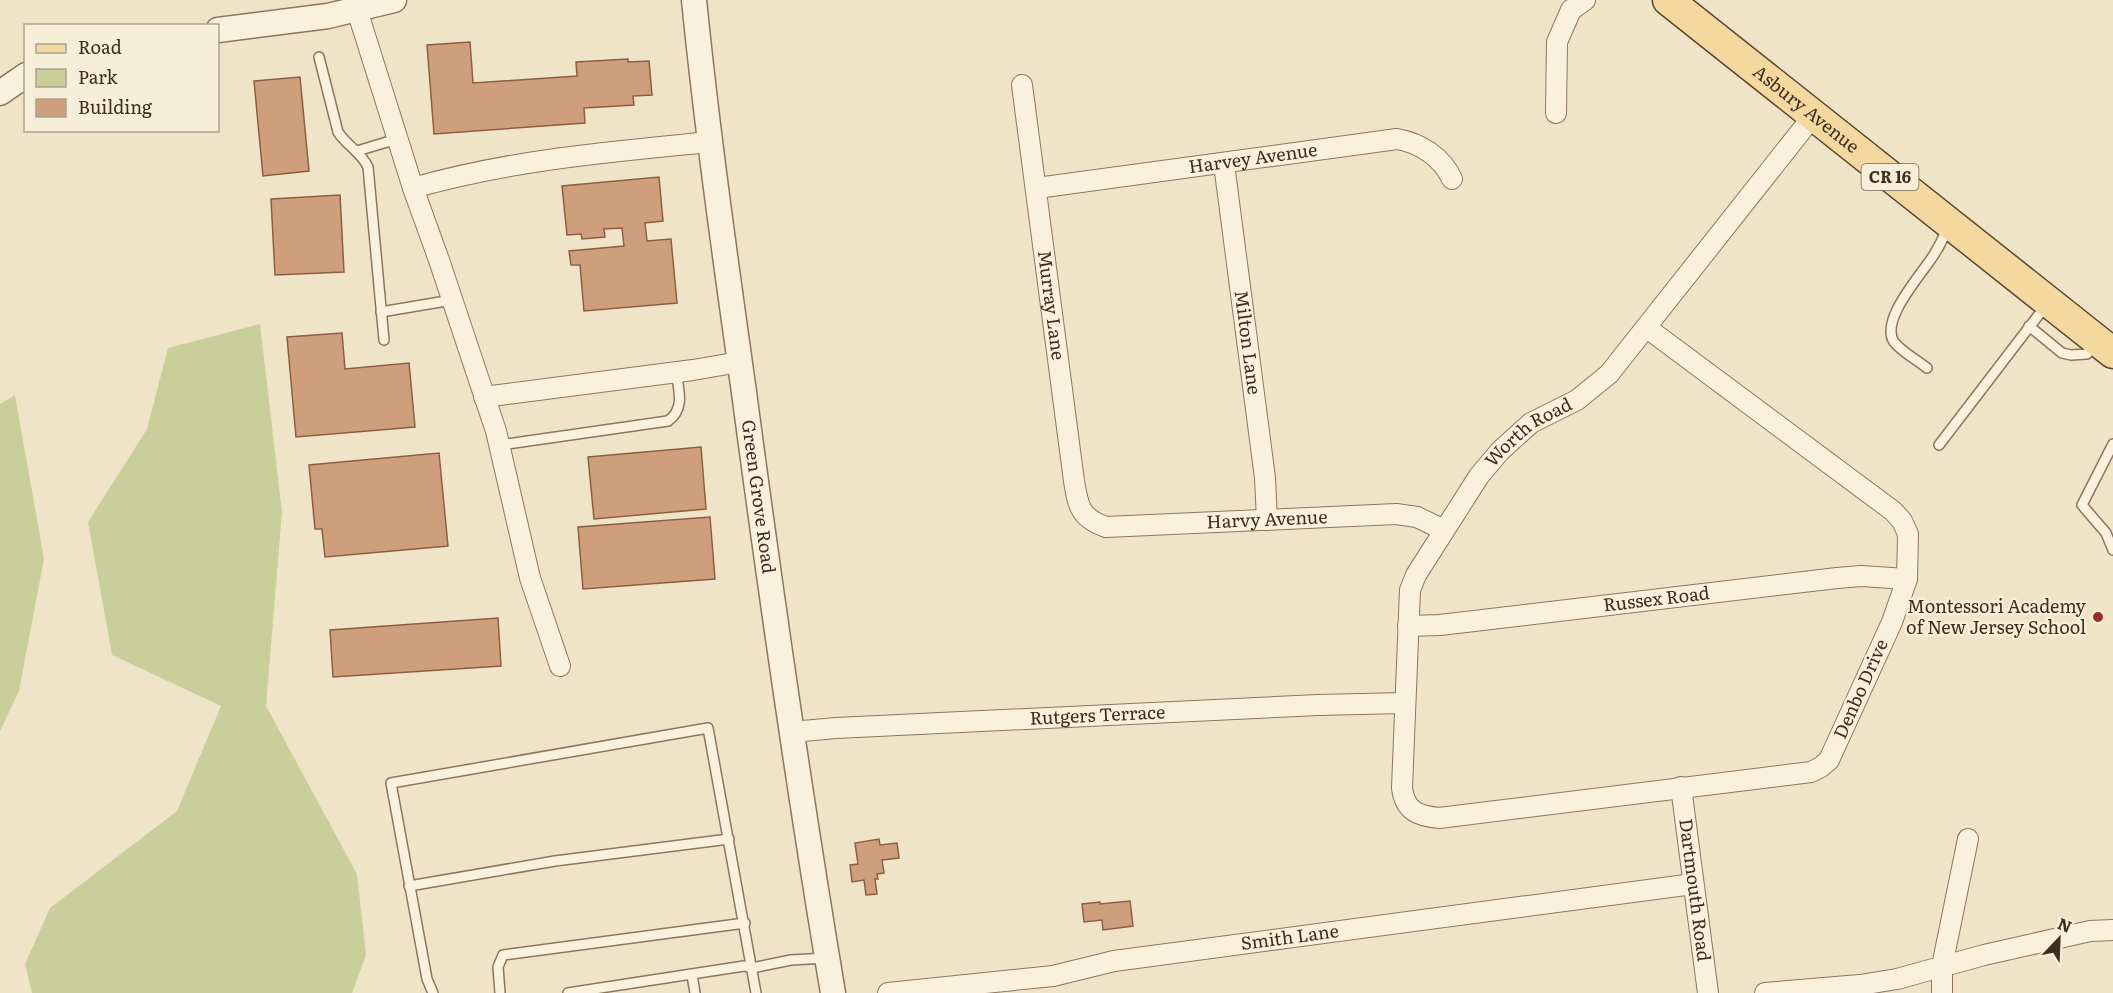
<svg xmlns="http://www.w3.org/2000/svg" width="2113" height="993" viewBox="0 0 2113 993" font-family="Literata,serif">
<rect width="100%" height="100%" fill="#f0e4c8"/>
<g fill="#c9cf9b">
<path d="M260,324L282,512L266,706L357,874L366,955L352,993H32L25,964L50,908L177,811L221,706L112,655L88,522L147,429L168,348Z"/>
<path d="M15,395L44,559L19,691L0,731V404Z"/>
</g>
<g fill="#cf9f7d" stroke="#8d5f41" stroke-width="1.5">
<path d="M470,42L473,83L577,76L576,62L628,59V62L649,61L652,95L633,96L634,105L584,108L585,123L434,134L427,45Z"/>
<path d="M300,77L309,171L263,176L254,81Z"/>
<path d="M659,177L663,221L645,223L647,241L671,239L677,303L584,311L580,265H571L569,251L624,246L622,228L604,229L605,237L582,239L581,234L567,235L562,186Z"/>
<path d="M340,195L344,272L275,275L271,199Z"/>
<path d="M342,333L345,369L409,363L415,427L296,437L287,337Z"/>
<path d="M701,447L706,509L594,519L588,457Z"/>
<path d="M439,453L448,546L325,557L322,529H315L309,465Z"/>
<path d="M710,517L715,579L583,589L578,527Z"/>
<path d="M498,618L501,666L333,677L330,630Z"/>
<path d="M879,839L880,845L897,843L899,858L882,860L884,873L877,874L878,879H875L877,894L866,895L864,880L852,882L850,865L858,864L855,843Z"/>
<path d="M1130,901L1133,926L1103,930L1102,920L1084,922L1082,904L1100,902V904Z"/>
</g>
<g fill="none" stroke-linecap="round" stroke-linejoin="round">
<g stroke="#8d765c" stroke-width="12">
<g id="service">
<path d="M319,57L338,132C347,146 361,152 368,167L384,340"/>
<path d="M357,151L397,139"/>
<path d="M381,312L452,300"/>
<path d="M2029,326L2062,353L2071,355L2087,354L2096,344"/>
<path d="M1927,368C1917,360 1902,352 1894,342C1879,319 1924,272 1935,253C1940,245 1944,237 1947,228"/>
<path d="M2113,444L2082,505L2106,533L2113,550"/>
<path d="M500,445L668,421C685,409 679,391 676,372"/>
<path d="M1939,445L2047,304"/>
<path d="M409,886L555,861L729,839"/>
<path d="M692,975L695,993"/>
<path d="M433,993L427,979L391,783L708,728L756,993"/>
<path d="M500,993L498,967L503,955L745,923"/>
<path d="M568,993L744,966L752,968L791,960L827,958"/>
</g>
</g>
<g stroke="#8d765c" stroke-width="22">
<g id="minor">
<path d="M357,10L413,188L439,260L496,431L530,578L560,666"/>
<path id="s1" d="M1022,85L1074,481C1078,506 1080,518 1106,527L1396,514L1417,517L1444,530"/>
<path d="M1556,113L1557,42L1571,10L1585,0"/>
<path id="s2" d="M1224,164L1265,478L1267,520"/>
<path d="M413,188C510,160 610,152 710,142"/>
<path id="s3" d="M1037,188L1397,139C1420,143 1442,157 1452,179"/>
<path id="s4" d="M1647,328L1893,511L1902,521L1908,534L1907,579L1892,622L1829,760L1821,767L1811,772L1439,818C1418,816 1405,811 1402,788L1410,590L1416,575L1479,476L1500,451L1531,423L1577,400L1609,374L1813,116"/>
<path d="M484,397L693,370L739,362"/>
<path id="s5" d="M1408,626L1440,625L1837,578L1861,576L1907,579"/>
<path id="s6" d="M792,732L836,728L1318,705L1404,703"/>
<path id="s7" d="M1681,787L1708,993"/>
<path id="s8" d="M888,993L1053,976L1114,961L1693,884"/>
<path d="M1765,993L1860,985L1897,979L1984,955L2090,931L2113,930"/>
<path d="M1942,993V966L1968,839"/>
</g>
</g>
<g stroke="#8d765c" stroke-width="27">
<g id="tertiary">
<path id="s9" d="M694,0C707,129 725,257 743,385C770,588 799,791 833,993"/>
<path d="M218,30L328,16L394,0"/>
<path d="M0,93L26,75"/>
</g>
</g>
<g stroke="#5b4430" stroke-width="33">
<g id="primary">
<path id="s10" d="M1668,0L2113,353"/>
</g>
</g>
<use href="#service" stroke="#faf1dc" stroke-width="9"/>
<use href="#minor" stroke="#faf1dc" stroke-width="20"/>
<use href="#tertiary" stroke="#faf1dc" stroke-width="24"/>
<use href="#primary" stroke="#f3d9a0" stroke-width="30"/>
</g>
<circle fill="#9e2a2b" stroke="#f7eed8" stroke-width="2" cx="2098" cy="617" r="6"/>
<g text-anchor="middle" stroke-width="5" stroke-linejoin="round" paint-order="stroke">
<rect fill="#f7eed8" stroke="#756857" stroke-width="1.5" x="1861.5" y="164" width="57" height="26" rx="4.5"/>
<g font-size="16" font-weight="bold" fill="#3d2e20">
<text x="1890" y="183">CR 16</text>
</g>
<g font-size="18" fill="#3d2e20" stroke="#f7eed8">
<text dy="6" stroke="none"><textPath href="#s10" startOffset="176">Asbury Avenue</textPath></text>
<text dy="6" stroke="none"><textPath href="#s3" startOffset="218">Harvey Avenue</textPath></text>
<text dy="6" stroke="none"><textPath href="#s1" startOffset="222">Murray Lane</textPath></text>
<text dy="6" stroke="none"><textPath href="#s2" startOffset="180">Milton Lane</textPath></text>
<text dy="6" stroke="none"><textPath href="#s4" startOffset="1425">Worth Road</textPath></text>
<text dy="6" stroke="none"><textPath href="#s9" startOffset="501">Green Grove Road</textPath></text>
<text dy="6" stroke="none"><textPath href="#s1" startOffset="621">Harvy Avenue</textPath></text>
<text dy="6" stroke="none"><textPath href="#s5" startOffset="250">Russex Road</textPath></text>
<text transform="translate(1861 689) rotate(-66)" y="6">Denbo Drive</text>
<text dy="6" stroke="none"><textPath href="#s6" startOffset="306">Rutgers Terrace</textPath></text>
<text dy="6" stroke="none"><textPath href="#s7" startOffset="104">Dartmouth Road</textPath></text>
<text dy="6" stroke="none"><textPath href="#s8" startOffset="406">Smith Lane</textPath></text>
</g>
<g font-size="18" fill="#3d2e20" stroke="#f7eed8" text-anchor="end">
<text x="2086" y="613">Montessori Academy<tspan x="2086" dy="21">of New Jersey School</tspan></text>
</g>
</g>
<rect x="24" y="24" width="195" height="108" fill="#f7eed8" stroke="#ada18e" stroke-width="1.5"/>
<rect x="36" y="44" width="30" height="9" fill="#f3d9a0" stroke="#ada18e" stroke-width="1.5"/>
<text x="78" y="54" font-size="18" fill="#3d2e20">Road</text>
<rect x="36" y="69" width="30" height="18" fill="#c9cf9b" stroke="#ada18e" stroke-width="1.5"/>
<text x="78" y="84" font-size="18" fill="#3d2e20">Park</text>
<rect x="36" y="99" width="30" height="18" fill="#cf9f7d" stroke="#ada18e" stroke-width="1.5"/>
<text x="78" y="114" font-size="18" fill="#3d2e20">Building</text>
<g transform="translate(2059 939) rotate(23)" stroke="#f7eed8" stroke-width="4.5" paint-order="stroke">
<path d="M0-4.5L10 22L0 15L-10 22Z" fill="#3d2e20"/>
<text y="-9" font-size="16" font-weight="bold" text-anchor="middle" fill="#3d2e20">N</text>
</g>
</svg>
